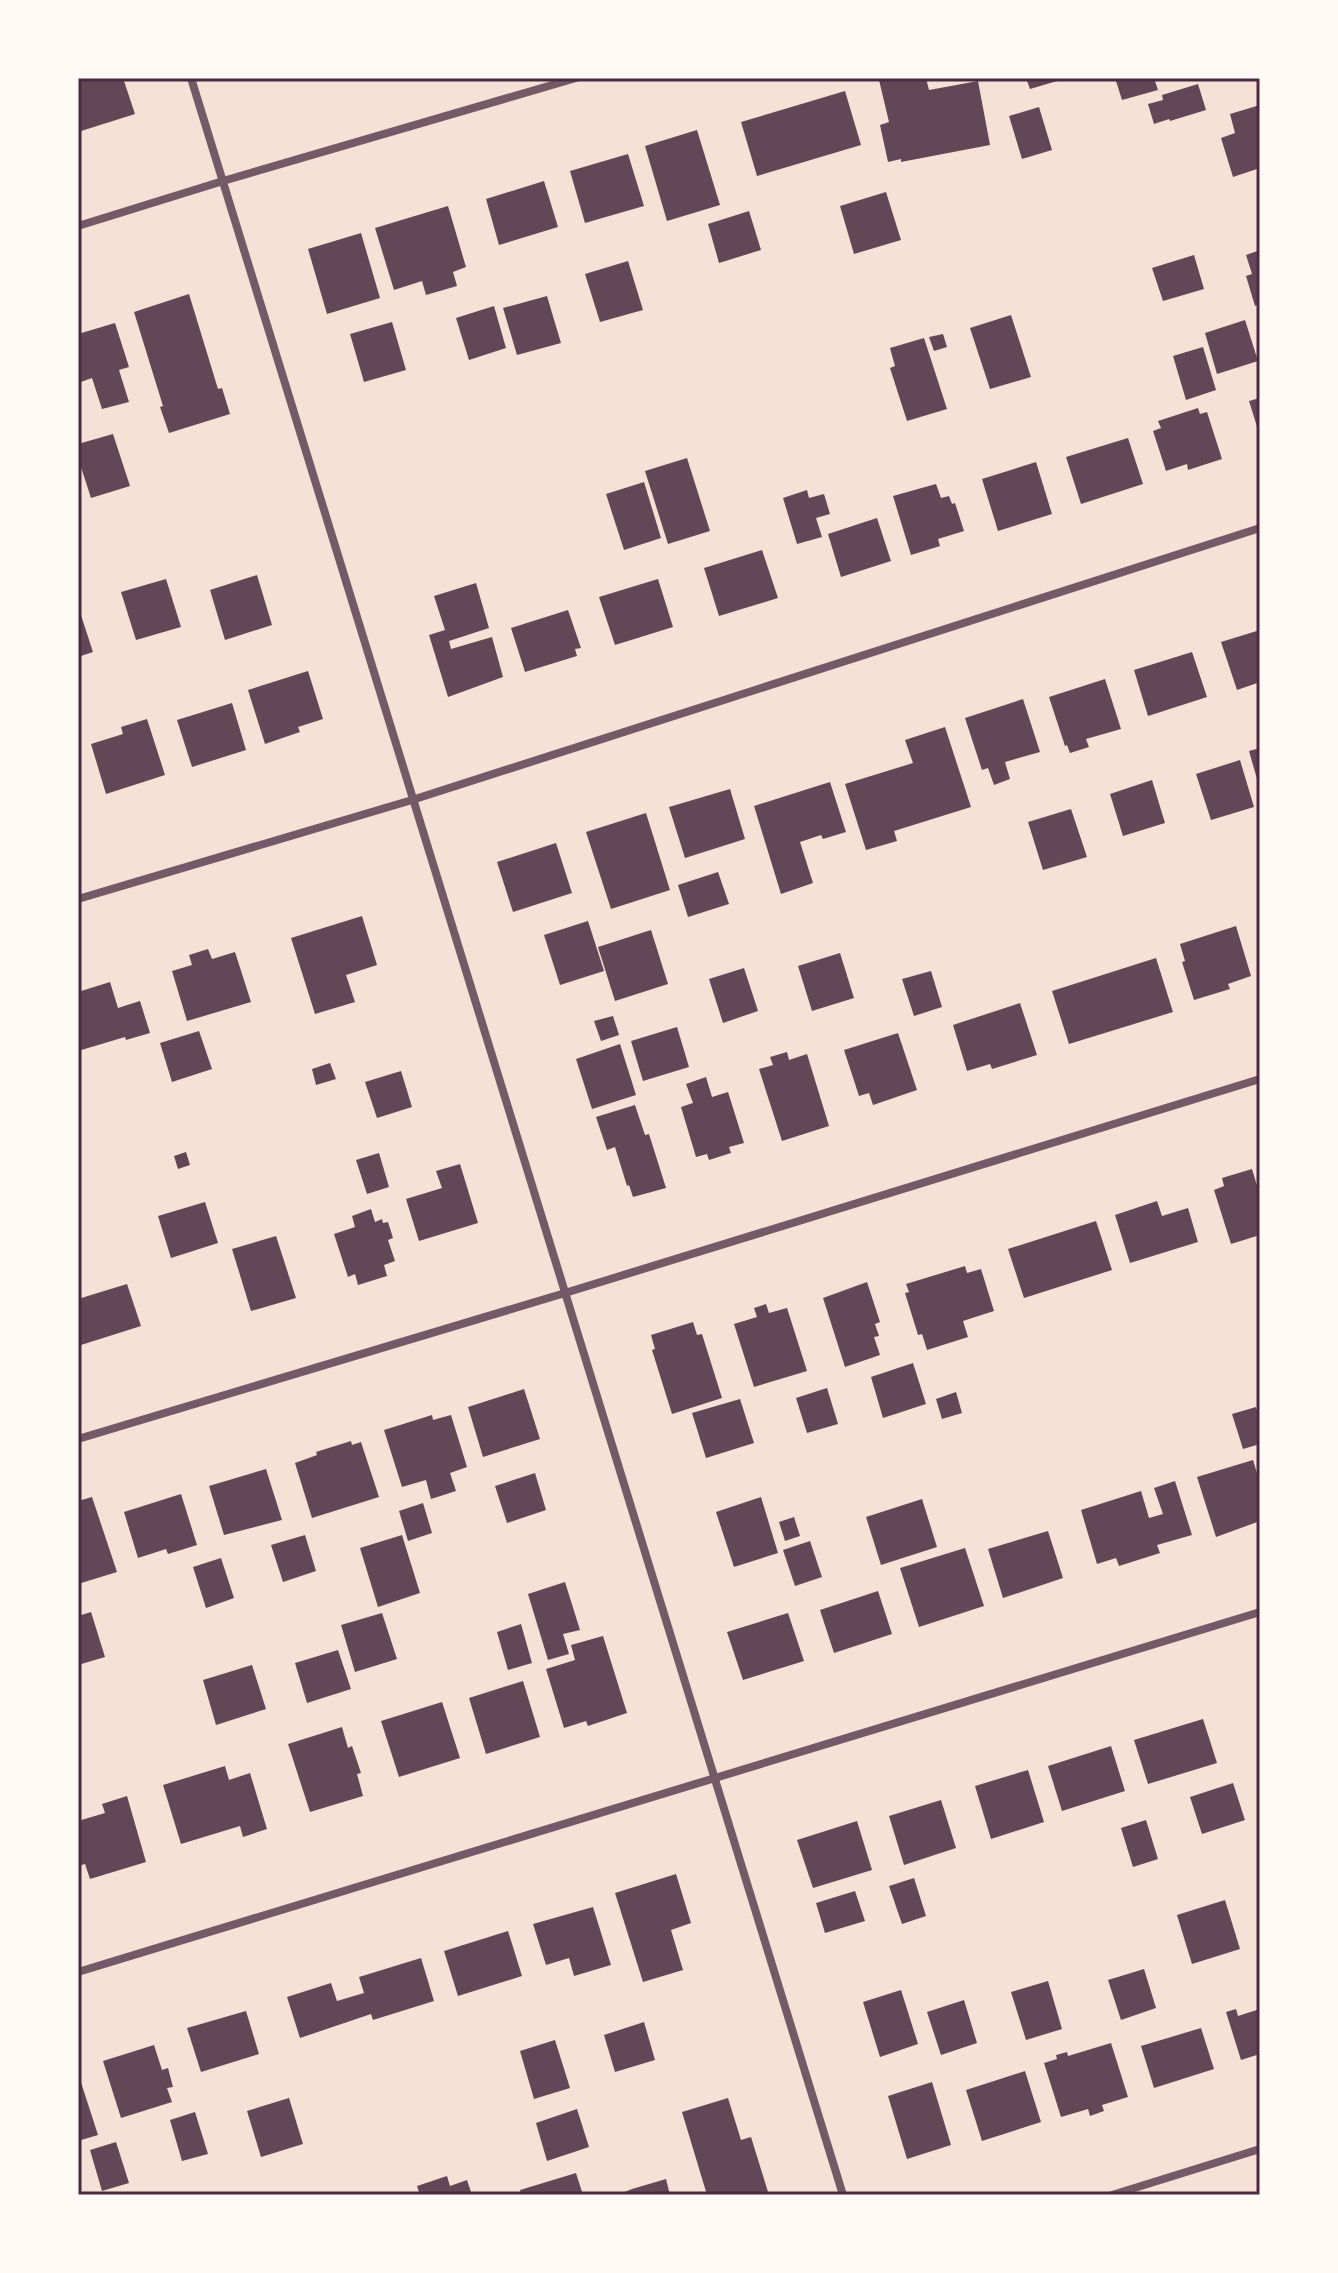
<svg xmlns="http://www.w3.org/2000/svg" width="1338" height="2273" viewBox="0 0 1338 2273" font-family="Literata,serif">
<rect width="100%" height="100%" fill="#f7e1d7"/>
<g fill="#644757">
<path d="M82,78H123L135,114L78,132V79Z"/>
<path d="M887,78H926L929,90L978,81L990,145L901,162V159L888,162L880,125L889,122L879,80Z"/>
<path d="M1026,78H1064V79L1030,89Z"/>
<path d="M1115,78H1154L1158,90L1122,100Z"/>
<path d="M1198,84L1206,110L1170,121L1169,119L1154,124L1148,104L1163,100L1162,95Z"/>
<path d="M845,91L861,145L757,176L741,122Z"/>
<path d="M1260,105V168L1233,177L1221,138L1235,133L1230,114Z"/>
<path d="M1039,107L1052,150L1022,159L1009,116Z"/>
<path d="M697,130L720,205L667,221L645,146Z"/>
<path d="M628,154L644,206L585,223L570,171Z"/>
<path d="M544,181L558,227L499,245L486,199Z"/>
<path d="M886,192L901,240L854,254L840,206Z"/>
<path d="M448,206L466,267L453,272L457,286L426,295L422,281L394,290L375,228Z"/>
<path d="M749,211L761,250L719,263L708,224Z"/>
<path d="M361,233L380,298L327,314L308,249Z"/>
<path d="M1260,250V304L1255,306L1246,276L1252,274L1246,255Z"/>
<path d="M1194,255L1204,289L1163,301L1152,268Z"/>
<path d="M628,261L643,310L600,322L585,274Z"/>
<path d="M189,294L218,389L222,388L230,414L169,433L160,407L163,406L134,312Z"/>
<path d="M547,296L561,343L517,355L503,308Z"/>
<path d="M494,306L506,348L469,360L456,318Z"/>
<path d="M1011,315L1031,377L990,389L970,328Z"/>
<path d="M1245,320L1258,361L1217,374L1205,333Z"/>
<path d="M392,322L406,370L364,382L350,334Z"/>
<path d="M115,323L129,367L119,370L129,402L102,409L92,378L78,383V334Z"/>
<path d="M943,334L947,347L934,351L929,337Z"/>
<path d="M924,338L947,409L907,421L890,368L895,366L890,348Z"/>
<path d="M1203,347L1216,390L1186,400L1173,356Z"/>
<path d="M1260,398V433H1259L1249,401Z"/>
<path d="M1198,408L1200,414L1207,412L1222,459L1188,470L1187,464L1166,471L1153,431L1161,428L1158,421Z"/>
<path d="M113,434L130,486L91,498L78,458V444Z"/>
<path d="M1128,438L1143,484L1081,504L1066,457Z"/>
<path d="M687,458L710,531L668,544L645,471Z"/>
<path d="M1036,462L1052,514L998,531L982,479Z"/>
<path d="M644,482L661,538L624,550L606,494Z"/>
<path d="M936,484L941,498L949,496L952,504L955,503L964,531L938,539L940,546L911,555L893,496Z"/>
<path d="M807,490L809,498L824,494L830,514L816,518L822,537L797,544L783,498Z"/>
<path d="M877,518L891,561L841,577L828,534Z"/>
<path d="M762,550L778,598L719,616L704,568Z"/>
<path d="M257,575L272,625L225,640L210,590Z"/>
<path d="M166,579L181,627L136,640L121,592Z"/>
<path d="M658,579L673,627L615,645L599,597Z"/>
<path d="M476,583L489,628L449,641L451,649L492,637L503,677L448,697L429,635L445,630L434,596Z"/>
<path d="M78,606L93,652L78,657Z"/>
<path d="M568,610L581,648L575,649L577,656L525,672L511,628Z"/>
<path d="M1260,630V682L1237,690L1221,642Z"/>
<path d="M1192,652L1207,697L1148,716L1134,670Z"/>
<path d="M308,671L323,719L298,727L300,732L265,744L248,690Z"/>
<path d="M1105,679L1121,729L1086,739L1089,747L1070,753L1067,745L1065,746L1049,697Z"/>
<path d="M1023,699L1040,752L1005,762L1010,779L994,785L988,768L982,770L965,718Z"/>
<path d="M232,703L246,750L192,767L177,720Z"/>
<path d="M147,719L165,775L106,794L91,744L123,734L121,727Z"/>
<path d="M945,727L971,807L894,831L897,841L866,850L845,784L913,763L905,740Z"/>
<path d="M1260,748V786H1259L1249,751Z"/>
<path d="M1240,760L1254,807L1211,820L1196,774Z"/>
<path d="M1152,780L1165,823L1123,836L1110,794Z"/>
<path d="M830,782L846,832L823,839L821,835L800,842L813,883L781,894L754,806Z"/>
<path d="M730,789L745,839L685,858L669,807Z"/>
<path d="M1071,809L1087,857L1043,870L1028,822Z"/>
<path d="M646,813L670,890L611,909L586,832Z"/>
<path d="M556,843L572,893L513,912L497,862Z"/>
<path d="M718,872L729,904L688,917L678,885Z"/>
<path d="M362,916L377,965L346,975L355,1002L315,1014L291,938Z"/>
<path d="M588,921L604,971L560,985L544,935Z"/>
<path d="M1236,926L1251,976L1228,984L1230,989L1194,1000L1182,962L1185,961L1180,944Z"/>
<path d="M651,930L668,984L615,1001L598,947Z"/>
<path d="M208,949L212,959L235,952L251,1002L187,1021L172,971L192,965L189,955Z"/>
<path d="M840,953L854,998L812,1011L798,966Z"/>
<path d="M1156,958L1173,1012L1069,1044L1052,991Z"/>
<path d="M744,968L758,1011L723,1023L709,979Z"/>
<path d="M931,971L942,1007L914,1016L902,979Z"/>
<path d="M110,982L118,1008L140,1001L150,1033L126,1040L125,1037L78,1051V992Z"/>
<path d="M1020,1003L1037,1055L992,1069L990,1064L967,1071L953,1025Z"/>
<path d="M613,1016L619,1035L601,1041L594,1021Z"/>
<path d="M677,1027L689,1067L643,1081L631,1041Z"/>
<path d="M199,1031L212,1069L172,1082L160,1043Z"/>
<path d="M898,1033L917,1090L873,1105L869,1093L859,1096L844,1050Z"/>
<path d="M620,1044L636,1095L592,1109L576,1059Z"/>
<path d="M787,1052L789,1060L807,1054L829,1126L782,1141L759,1069L773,1065L770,1057Z"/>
<path d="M330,1063L336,1079L316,1085L312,1069Z"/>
<path d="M401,1071L412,1107L377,1118L365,1082Z"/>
<path d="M706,1077L712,1097L728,1092L744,1143L729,1147L731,1153L709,1160L707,1154L696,1157L681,1107L693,1103L686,1084Z"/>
<path d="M635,1105L645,1135L649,1134L666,1188L633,1197L629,1185L627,1186L615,1147L607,1150L596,1117Z"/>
<path d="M186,1152L190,1165L178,1169L174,1156Z"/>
<path d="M379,1153L389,1187L367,1194L356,1160Z"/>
<path d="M460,1164L478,1223L419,1241L406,1199L442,1188L436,1171Z"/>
<path d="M1252,1169L1258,1189L1260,1188V1235L1231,1244L1214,1190L1224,1186L1222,1178Z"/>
<path d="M1157,1201L1162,1216L1188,1208L1198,1242L1130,1263L1115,1215Z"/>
<path d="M205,1202L218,1243L171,1258L158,1216Z"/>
<path d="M371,1209L375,1222L382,1219L383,1223L388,1222L393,1238L388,1240L395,1261L384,1265L387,1276L358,1285L355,1274L348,1277L334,1234L355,1227L352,1216Z"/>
<path d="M1096,1221L1112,1270L1024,1298L1008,1249Z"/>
<path d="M276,1236L296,1298L251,1311L232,1249Z"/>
<path d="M965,1266L967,1273L981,1269L994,1311L963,1321L968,1337L927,1350L922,1334L918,1335L905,1293L909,1292L906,1284Z"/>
<path d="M867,1282L880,1322L875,1324L879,1336L874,1337L880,1355L845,1367L823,1298Z"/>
<path d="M127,1284L141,1326L81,1345L78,1334V1299Z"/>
<path d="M766,1304L769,1313L787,1308L807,1371L754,1387L734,1324L757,1317L754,1308Z"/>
<path d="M693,1322L697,1335L702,1334L722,1398L672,1414L652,1350L655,1349L651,1335Z"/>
<path d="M913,1363L926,1404L883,1418L871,1377Z"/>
<path d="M827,1388L838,1424L807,1433L796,1398Z"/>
<path d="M524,1389L540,1439L483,1457L468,1407Z"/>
<path d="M956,1392L962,1413L942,1419L936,1399Z"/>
<path d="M740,1399L754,1443L706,1458L692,1413Z"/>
<path d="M1256,1407L1260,1421V1444L1243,1449L1232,1414Z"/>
<path d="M432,1415L433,1420L451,1415L467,1467L450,1473L456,1491L431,1499L426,1480L402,1487L384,1430Z"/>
<path d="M351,1441L352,1445L361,1442L379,1497L312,1518L295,1463L317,1455L316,1452Z"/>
<path d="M1253,1460L1260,1483V1521L1216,1537L1197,1477Z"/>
<path d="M266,1469L282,1520L224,1535L209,1486Z"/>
<path d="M535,1473L546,1510L507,1523L495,1486Z"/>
<path d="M1175,1481L1192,1535L1157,1545L1160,1553L1119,1566L1116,1558L1097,1564L1081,1510L1141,1491L1149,1518L1163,1514L1154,1488Z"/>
<path d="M181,1494L197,1545L168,1554L166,1549L138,1558L124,1512Z"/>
<path d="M92,1497L117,1572L78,1584V1501Z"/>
<path d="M761,1497L778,1553L734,1567L716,1512Z"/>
<path d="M922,1499L937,1547L881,1565L866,1517Z"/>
<path d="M423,1503L432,1533L408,1541L399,1511Z"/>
<path d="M794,1517L800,1536L785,1541L779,1522Z"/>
<path d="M1048,1531L1063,1578L1003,1598L988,1549Z"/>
<path d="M305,1535L316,1571L283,1582L271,1545Z"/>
<path d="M402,1535L420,1593L378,1607L360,1548Z"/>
<path d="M810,1541L822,1577L795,1586L783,1550Z"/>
<path d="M965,1548L984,1606L919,1627L900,1568Z"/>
<path d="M221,1558L234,1598L206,1608L193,1567Z"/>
<path d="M565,1582L580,1630L563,1634L569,1654L548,1660L528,1594Z"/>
<path d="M878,1591L892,1634L834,1653L820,1610Z"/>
<path d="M91,1612L105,1657L78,1665V1616Z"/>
<path d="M382,1613L397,1659L355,1672L341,1625Z"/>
<path d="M788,1613L804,1661L743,1680L727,1632Z"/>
<path d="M521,1624L532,1663L508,1670L497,1632Z"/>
<path d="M603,1636L627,1713L588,1726L586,1721L564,1728L546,1669L575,1660L571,1645Z"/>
<path d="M338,1650L351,1689L307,1703L295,1663Z"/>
<path d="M252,1665L266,1709L216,1725L203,1680Z"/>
<path d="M523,1681L540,1737L486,1754L469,1698Z"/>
<path d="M442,1702L460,1758L399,1777L381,1721Z"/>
<path d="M1203,1719L1217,1763L1148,1784L1134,1740Z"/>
<path d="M342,1727L348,1748L352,1746L361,1773L357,1774L363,1796L310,1812L288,1744Z"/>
<path d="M1111,1746L1125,1791L1062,1811L1048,1766Z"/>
<path d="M225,1766L229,1780L250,1773L267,1829L243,1837L240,1826L181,1844L163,1785Z"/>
<path d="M1028,1770L1044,1822L991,1839L975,1786Z"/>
<path d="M1233,1783L1245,1820L1202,1834L1190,1797Z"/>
<path d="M127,1796L146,1862L90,1879L85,1864L78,1866V1821L105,1813L102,1804Z"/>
<path d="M941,1800L956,1848L904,1865L889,1816Z"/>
<path d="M1146,1820L1158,1859L1133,1867L1121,1828Z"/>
<path d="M857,1821L872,1870L813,1888L797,1840Z"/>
<path d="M676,1874L691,1923L671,1930L683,1970L643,1982L615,1893Z"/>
<path d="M914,1878L926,1916L902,1924L889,1886Z"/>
<path d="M855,1891L865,1921L825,1933L816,1903Z"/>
<path d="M1225,1900L1240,1949L1192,1964L1177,1915Z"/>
<path d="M593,1907L611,1965L574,1976L569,1958L546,1965L533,1924Z"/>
<path d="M508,1931L522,1976L458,1996L444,1951Z"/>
<path d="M421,1958L434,2001L373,2020L371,2014L300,2038L287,1997L331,1983L337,2001L364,1993L359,1977Z"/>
<path d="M1144,1969L1156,2008L1121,2020L1108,1980Z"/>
<path d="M1048,1981L1062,2029L1026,2040L1011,1992Z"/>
<path d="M901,1990L918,2044L880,2057L863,2002Z"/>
<path d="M964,2000L977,2043L941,2055L927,2012Z"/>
<path d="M1236,2009L1238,2016L1260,2009V2054L1241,2060L1226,2012Z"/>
<path d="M246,2011L259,2054L201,2072L187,2028Z"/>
<path d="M644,2022L655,2060L615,2072L604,2035Z"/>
<path d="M1201,2028L1214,2069L1154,2088L1141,2046Z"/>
<path d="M555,2040L570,2088L534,2099L520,2051Z"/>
<path d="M1111,2043L1128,2097L1102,2105L1104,2111L1090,2116L1088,2109L1061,2117L1044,2063L1057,2059L1056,2055L1067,2052L1068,2056Z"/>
<path d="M154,2045L162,2070L168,2068L173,2087L167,2088L172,2102L121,2118L103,2061Z"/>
<path d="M1025,2071L1041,2122L982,2141L966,2090Z"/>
<path d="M78,2073L98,2135L78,2141Z"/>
<path d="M932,2082L951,2145L907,2159L888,2096Z"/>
<path d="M289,2098L303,2144L261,2157L247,2111Z"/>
<path d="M728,2098L741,2140L751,2137L769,2195H707L682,2112Z"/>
<path d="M577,2109L589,2147L547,2161L536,2123Z"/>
<path d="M195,2112L208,2154L182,2161L170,2120Z"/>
<path d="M116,2142L129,2183L102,2191L90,2150Z"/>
<path d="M576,2173L583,2195H521L520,2190Z"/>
<path d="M447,2176L450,2186L467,2180L472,2195H420L417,2186Z"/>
<path d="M666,2179L670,2195H617L632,2189Z"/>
</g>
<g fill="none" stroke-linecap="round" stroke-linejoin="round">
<g stroke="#755966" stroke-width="8">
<path d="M191,78L843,2195"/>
<path d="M78,226L223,181L576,78"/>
<path d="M78,899L412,800L1260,528"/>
<path d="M78,1439L565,1293L1260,1079"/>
<path d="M78,1972L1260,1612"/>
<path d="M1112,2195L1260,2149"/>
</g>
</g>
<rect width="1338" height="2273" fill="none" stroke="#fffaf5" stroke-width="160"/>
<rect x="80" y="80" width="1178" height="2113" fill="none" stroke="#4a2c40" stroke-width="3"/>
</svg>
